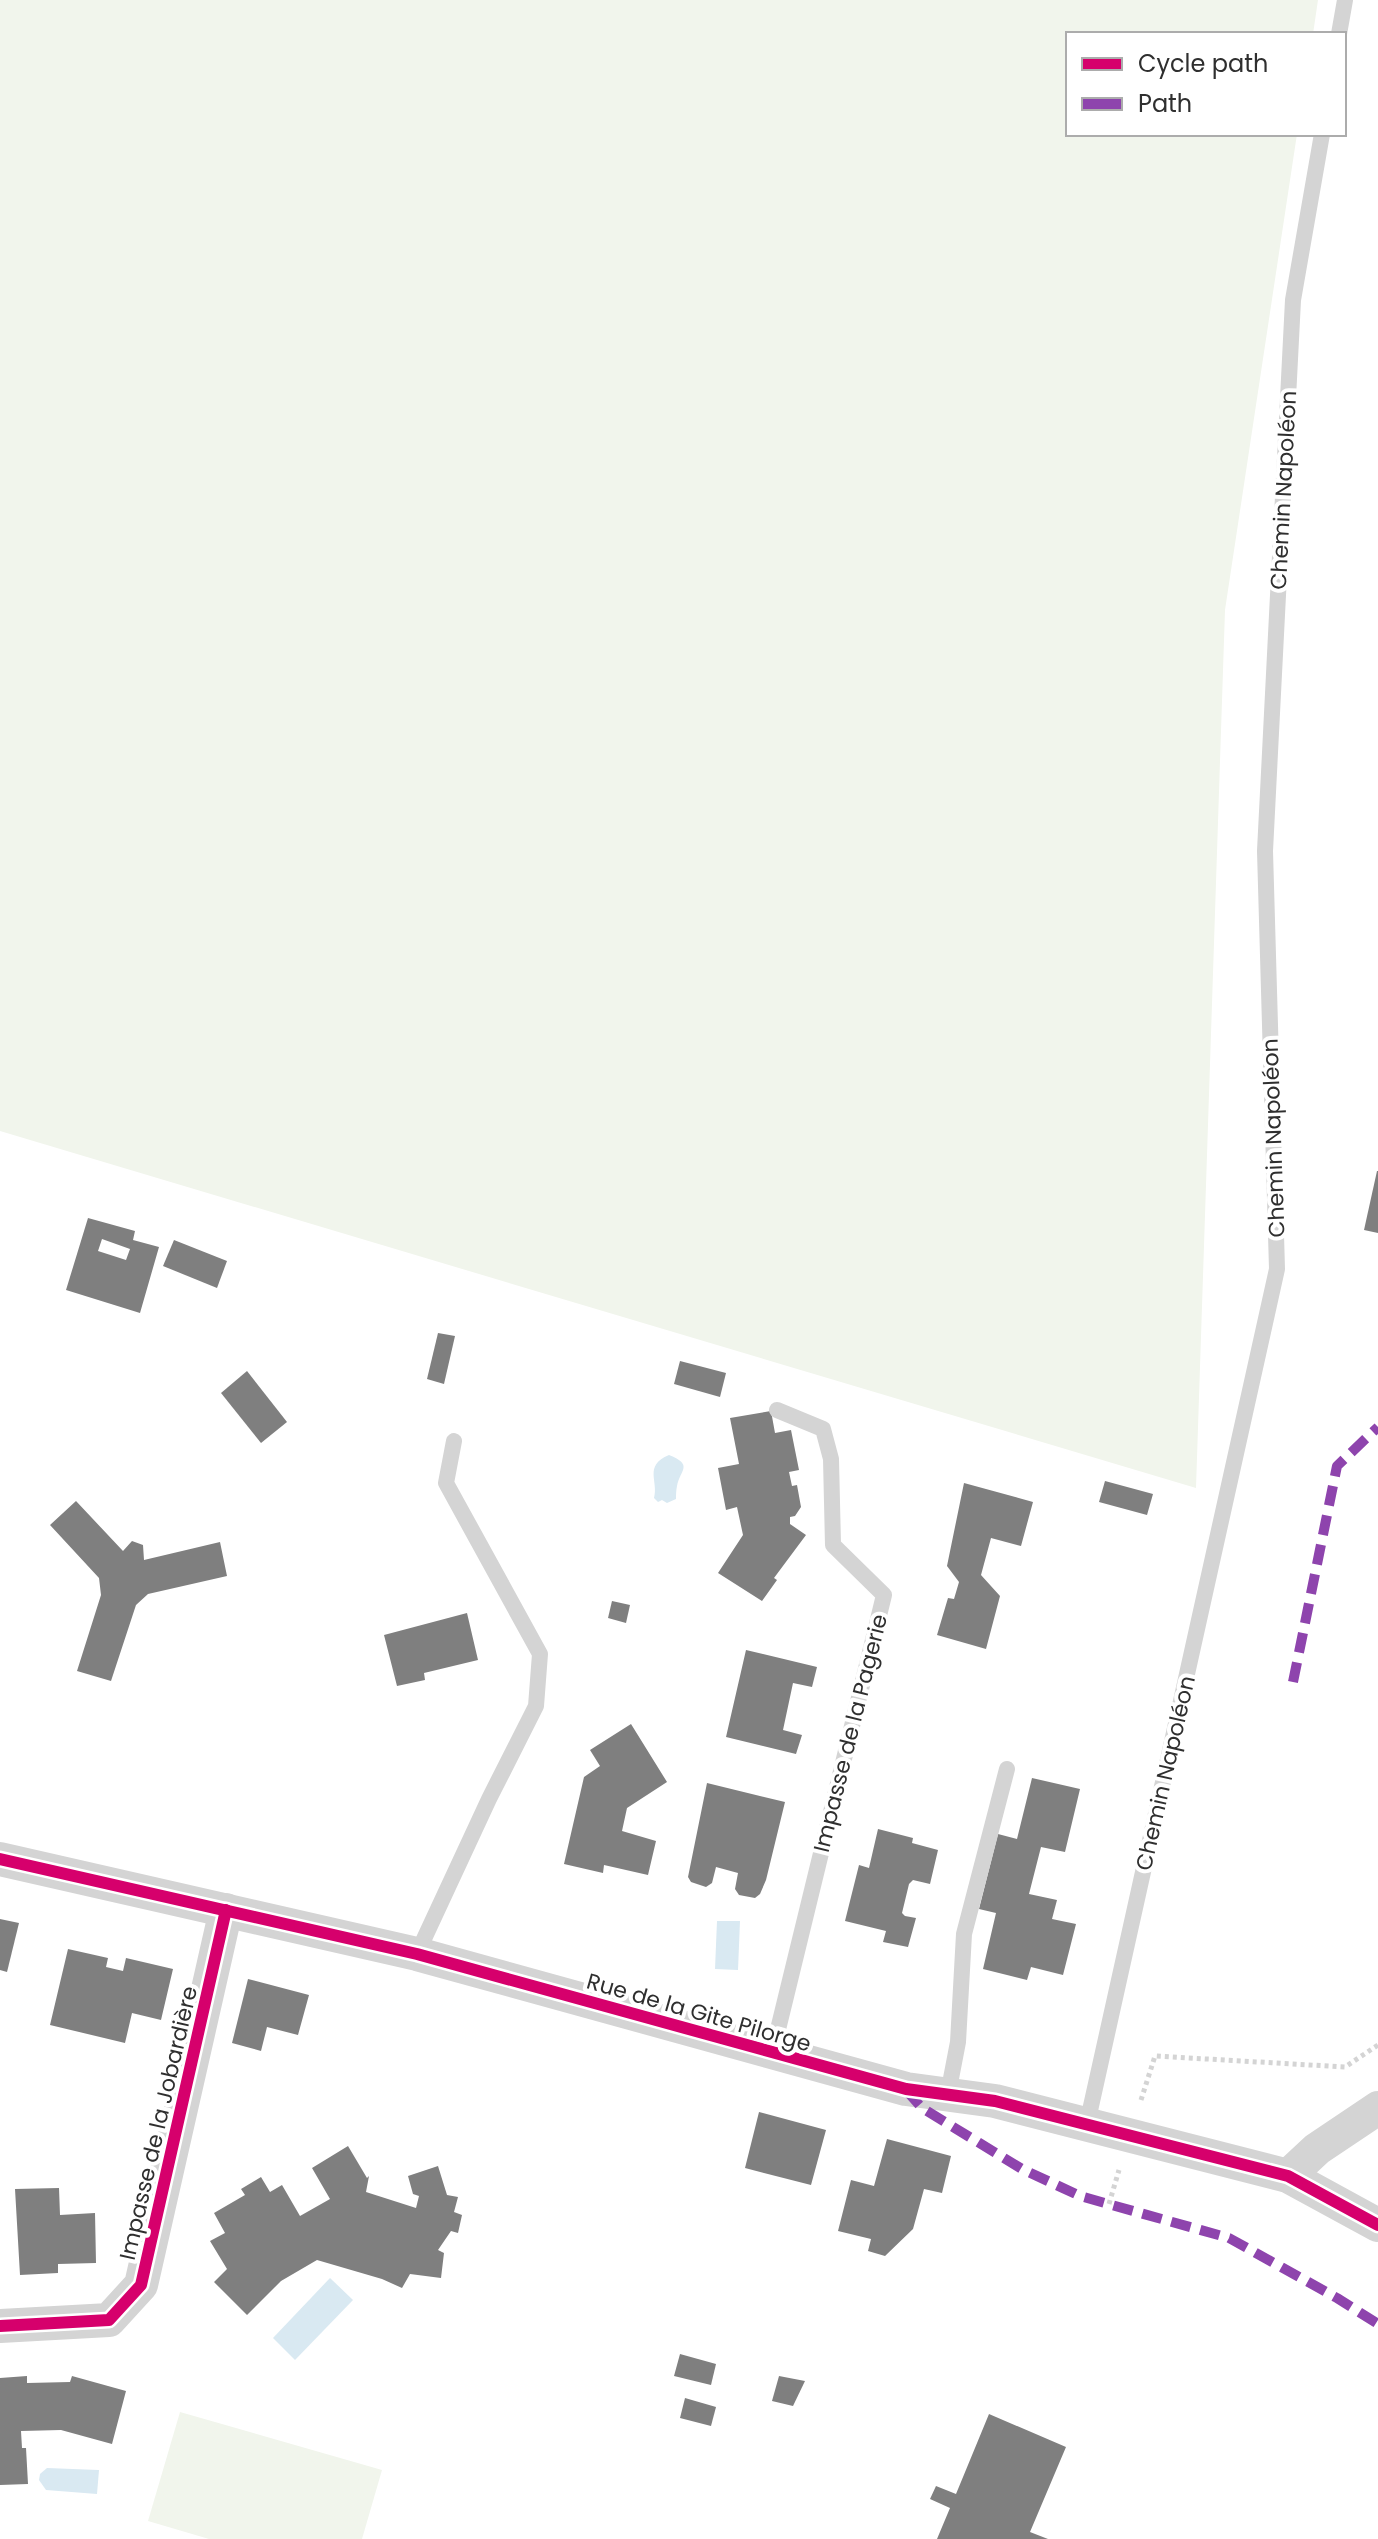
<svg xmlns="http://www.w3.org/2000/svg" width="1378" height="2539" viewBox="0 0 1378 2539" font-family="Poppins,sans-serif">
<rect width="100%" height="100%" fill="#fff"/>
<g fill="#f1f5ec">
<path d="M0,0H1318L1313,34H1068V134H1297L1225,610L1196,1488L0,1131Z"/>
<path d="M180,2412L382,2470L362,2539H209L148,2521Z"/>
</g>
<g fill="#d9e9f2">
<path d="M669,1455C694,1465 680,1470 677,1486C676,1491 676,1495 676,1499L667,1503L662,1500L658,1502L654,1498C659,1481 643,1466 669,1455Z"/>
<path d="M717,1921H740L738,1970L715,1969Z"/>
<path d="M330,2278L353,2300L295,2360L273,2338Z"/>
<path d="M47,2468L99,2470L97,2494L46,2490L39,2480L40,2474Z"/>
</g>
<g fill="#7f7f7f" fill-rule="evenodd">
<path d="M1377,1171H1378V1233L1364,1230Z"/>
<path d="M88,1218L135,1231L133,1240L159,1247L140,1313L66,1290ZM102,1239L130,1249L126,1260L98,1251Z"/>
<path d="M174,1240L227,1261L217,1288L163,1266Z"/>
<path d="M438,1333L455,1336L444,1384L427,1379Z"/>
<path d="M680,1361L726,1373L720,1397L674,1384Z"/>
<path d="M247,1371L287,1422L261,1443L221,1393Z"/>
<path d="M771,1411L775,1433L791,1430L799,1470L789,1472L792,1486L797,1485L801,1507L795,1516L790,1517V1524L806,1535L774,1578L777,1580L762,1601L718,1573L743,1535L737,1507L726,1510L718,1468L739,1464L730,1418Z"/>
<path d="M1105,1481L1153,1494L1147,1515L1099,1502Z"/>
<path d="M964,1483L1033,1502L1021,1546L991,1538L981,1575L1000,1596L986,1649L937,1635L948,1598L954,1599L959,1582L947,1566Z"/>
<path d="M76,1501L123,1551L132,1541L143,1545L144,1560L220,1542L227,1576L148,1594L136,1605L111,1681L77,1671L101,1595L99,1578L50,1525Z"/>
<path d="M612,1601L630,1605L626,1623L608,1618Z"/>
<path d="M467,1613L478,1660L424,1673L425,1680L397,1686L384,1635Z"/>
<path d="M746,1650L817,1667L812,1687L793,1683L783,1730L802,1735L796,1754L726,1737Z"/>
<path d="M631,1724L667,1782L627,1808L622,1831L656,1841L648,1875L604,1865L603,1873L564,1864L584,1777L600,1766L590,1750Z"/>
<path d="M1032,1778L1080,1789L1065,1852L1041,1847L1029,1894L1057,1900L1052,1919L1076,1924L1063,1975L1031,1967L1027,1980L983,1969L996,1913L979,1909L998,1834L1017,1839Z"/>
<path d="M707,1783L785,1802L766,1880L760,1894L755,1898L739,1895L735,1889L738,1873L716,1867L712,1883L706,1887L691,1882L688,1877Z"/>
<path d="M878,1829L913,1838L912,1843L938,1850L930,1884L913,1880L909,1884L902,1913L905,1916L916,1918L908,1947L883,1942L886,1931L845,1921L859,1865L869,1868Z"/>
<path d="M0,1919L19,1923L7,1972L0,1970Z"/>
<path d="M68,1949L108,1958L106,1967L123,1971L126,1958L173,1969L161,2020L132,2013L125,2043L50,2025Z"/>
<path d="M248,1979L309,1995L298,2035L267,2027L261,2051L232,2043Z"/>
<path d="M759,2112L826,2130L811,2185L745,2168Z"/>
<path d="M887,2139L951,2156L942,2193L924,2189L913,2229L885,2256L868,2251L871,2239L838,2231L851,2180L874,2186Z"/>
<path d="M348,2146L367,2178L369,2176L366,2192L416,2208L419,2196L413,2194L408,2176L438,2166L447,2195L458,2197L454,2212L462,2215L458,2233L451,2231L438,2250L444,2253L441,2278L410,2274L402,2288L382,2279L317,2260L281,2281L247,2315L214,2282L227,2269L210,2241L225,2233L214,2213L245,2195L241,2189L261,2177L270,2192L282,2185L300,2216L330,2199L312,2168Z"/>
<path d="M59,2188L60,2215L95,2213L96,2263L58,2264V2273L20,2275L15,2189Z"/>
<path d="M680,2354L716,2364L711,2385L674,2376Z"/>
<path d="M27,2376V2383L70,2382L72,2376L126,2391L112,2444L61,2430L21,2431L22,2448H26L28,2484L0,2485V2378Z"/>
<path d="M779,2376L805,2381L793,2406L772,2401Z"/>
<path d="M685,2398L716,2407L711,2426L680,2418Z"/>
<path d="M989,2414L1066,2447L1030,2532L1048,2539H937L950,2508L930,2499L936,2486L956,2494Z"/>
</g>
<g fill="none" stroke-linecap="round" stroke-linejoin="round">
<g stroke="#d4d4d4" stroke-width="5" stroke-dasharray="4 4" stroke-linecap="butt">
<path d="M1141,2100L1155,2056L1345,2067L1378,2045"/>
<path d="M1109,2204L1119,2170"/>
</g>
<g stroke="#d4d4d4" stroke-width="16">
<path d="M1339,34L1345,0"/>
<path d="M417,1954L489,1799L536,1706L540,1654L446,1483L454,1441"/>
<path d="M772,2054L884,1595L833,1545L831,1459L823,1429L777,1410"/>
<path d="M948,2094L958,2042L964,1934L1007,1769"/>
<path d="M1087,2124L1277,1269L1265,851L1293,300L1322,134"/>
</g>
<g stroke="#d4d4d4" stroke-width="34">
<path d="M0,1859L417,1954L906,2089L995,2101L1288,2176L1378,2225"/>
<path d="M1288,2176L1317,2149L1378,2108"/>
<path d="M0,2326L109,2320L141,2285L226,1910"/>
</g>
<g stroke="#8e44ad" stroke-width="10" stroke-dasharray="20 10" stroke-linecap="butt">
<path d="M1293,1682L1337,1466L1378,1427"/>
<path d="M906,2090L922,2108L1022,2169L1080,2196L1229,2238L1337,2298L1378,2324"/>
</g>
<g stroke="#fff" stroke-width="17">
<g id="cycleway">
<path d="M0,1859L417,1954L906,2089L995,2101L1288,2176L1378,2225"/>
<path d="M0,2326L109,2320L141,2285L226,1910"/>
</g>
</g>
<use href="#cycleway" stroke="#d6006c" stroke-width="12"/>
</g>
<g text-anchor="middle" stroke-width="8" stroke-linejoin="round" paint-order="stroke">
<g font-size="22" fill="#2f2f2f" stroke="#fff">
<text transform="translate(1283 490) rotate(-87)" y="8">Chemin Napoléon</text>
<text transform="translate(1273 1138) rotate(-92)" y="8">Chemin Napoléon</text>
<text transform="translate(850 1733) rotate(-76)" y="8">Impasse de la Pagerie</text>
<text transform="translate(1165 1773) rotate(-77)" y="8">Chemin Napoléon</text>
<text transform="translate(699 2012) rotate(16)" y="8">Rue de la Gite Pilorge</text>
<text transform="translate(158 2123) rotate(-77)" y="8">Impasse de la Jobardière</text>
</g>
</g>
<rect x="1066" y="32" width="280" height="104" fill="#ffffff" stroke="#acacac" stroke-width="2"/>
<rect x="1082" y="58" width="40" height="12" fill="#d6006c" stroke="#acacac" stroke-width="2"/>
<text x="1138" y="72" font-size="24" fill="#2f2f2f">Cycle path</text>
<rect x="1082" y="98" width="40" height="12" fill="#8e44ad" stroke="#acacac" stroke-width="2"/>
<text x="1138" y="112" font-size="24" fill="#2f2f2f">Path</text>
</svg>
